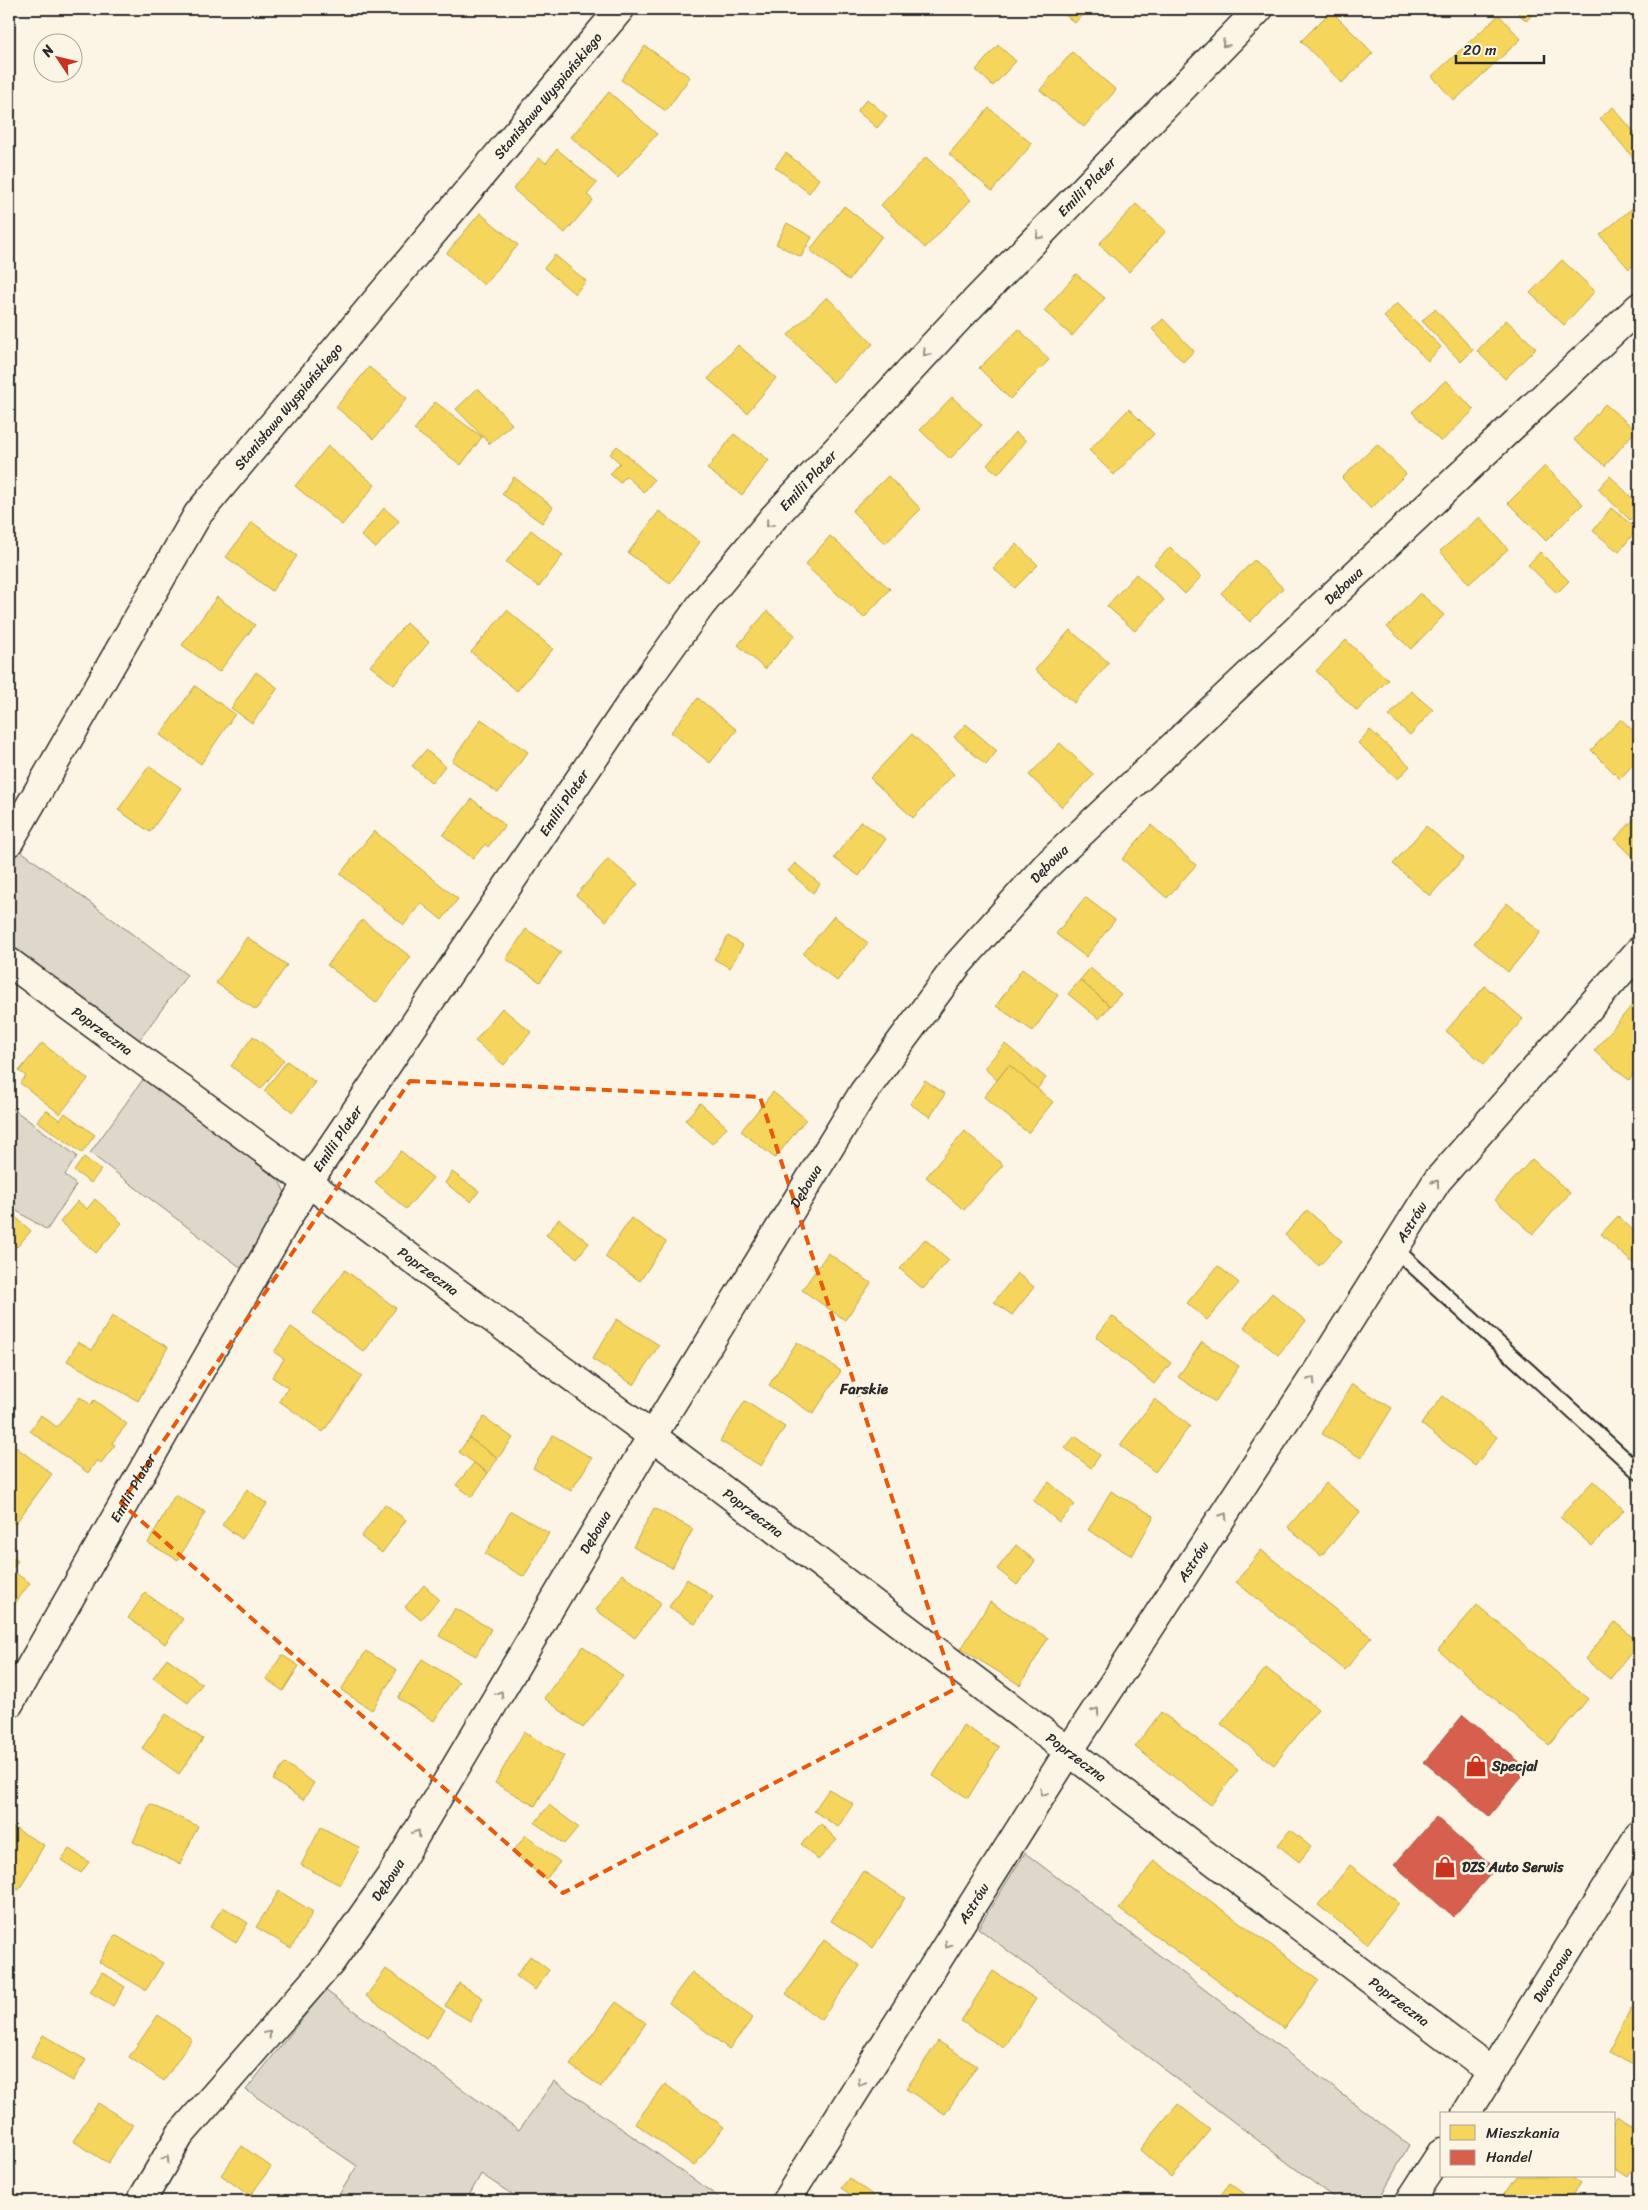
<svg xmlns="http://www.w3.org/2000/svg" width="1648" height="2210" viewBox="0 0 1648 2210" font-family="Sriracha,sans-serif">
<rect width="100%" height="100%" fill="#fcf5e5"/>
<filter id="ink" filterUnits="userSpaceOnUse"><feTurbulence type="fractalNoise" baseFrequency=".02" numOctaves="2"/><feDisplacementMap in="SourceGraphic" scale="10" xChannelSelector="R" yChannelSelector="G"/><feConvolveMatrix kernelMatrix="1 2 1 2 8 2 1 2 1" color-interpolation-filters="sRGB"/></filter>
<g filter="url(#ink)">
<g fill="#ded8ca" stroke="#84827a">
<path d="M17,848L187,975L137,1043L9,951V861Z"/>
<path d="M144,1078L279,1180L286,1195L244,1270L90,1153Z"/>
<path d="M9,1106L77,1156L65,1175L76,1185L47,1230L9,1206Z"/>
<path d="M1025,1853L1409,2145L1378,2201H1338L978,1928Z"/>
<path d="M325,1990L519,2130L554,2081L724,2201H522L481,2174L466,2201H335L357,2166L246,2090Z"/>
</g>
<g fill="#f6d55c" stroke="#b9a24d">
<path d="M1058,9H1087L1075,23Z"/>
<path d="M1514,9H1538L1526,21Z"/>
<path d="M1331,11L1373,53L1342,83L1301,41Z"/>
<path d="M1499,15L1521,39L1454,101L1432,76Z"/>
<path d="M998,45L1016,61L993,86L976,70Z"/>
<path d="M645,46L690,77L666,111L621,80Z"/>
<path d="M1072,52L1116,90L1084,127L1040,90Z"/>
<path d="M609,92L657,134L618,178L571,137Z"/>
<path d="M867,99L887,116L877,128L857,111Z"/>
<path d="M1613,107L1639,138V165L1600,118Z"/>
<path d="M989,108L1032,144L992,191L949,154Z"/>
<path d="M557,149L597,183L587,195L593,200L565,233L513,189L539,158L546,163Z"/>
<path d="M786,153L819,179L809,193L775,167Z"/>
<path d="M926,157L971,200L925,248L881,205Z"/>
<path d="M1136,204L1166,231L1129,272L1099,244Z"/>
<path d="M844,206L882,236L849,280L810,250Z"/>
<path d="M1635,206L1639,211V260L1629,269L1600,235Z"/>
<path d="M480,213L518,245L484,285L447,253Z"/>
<path d="M787,223L812,237L801,257L776,244Z"/>
<path d="M555,255L586,281L575,294L544,268Z"/>
<path d="M1562,260L1595,291L1564,325L1530,293Z"/>
<path d="M1076,274L1105,298L1072,336L1044,311Z"/>
<path d="M827,297L873,344L833,382L788,335Z"/>
<path d="M1397,303L1441,347L1428,361L1384,317Z"/>
<path d="M1435,309L1473,350L1461,362L1422,321Z"/>
<path d="M1163,319L1194,351L1183,362L1152,329Z"/>
<path d="M1506,320L1536,348L1505,379L1477,351Z"/>
<path d="M1019,329L1049,360L1010,399L979,368Z"/>
<path d="M738,345L776,378L747,413L708,379Z"/>
<path d="M1639,355V371L1631,363Z"/>
<path d="M369,367L407,398L374,439L336,407Z"/>
<path d="M1446,380L1474,410L1441,442L1412,412Z"/>
<path d="M478,388L512,424L490,444L456,409Z"/>
<path d="M952,397L982,425L950,459L920,430Z"/>
<path d="M435,402L482,437L461,465L414,430Z"/>
<path d="M1605,404L1636,430L1605,466L1574,440Z"/>
<path d="M1129,409L1154,434L1114,475L1089,450Z"/>
<path d="M1015,432L1026,441L998,474L987,465Z"/>
<path d="M734,434L769,460L742,495L707,469Z"/>
<path d="M1377,444L1406,474L1371,509L1342,478Z"/>
<path d="M328,446L375,485L342,525L295,486Z"/>
<path d="M617,446L654,480L644,492L626,476L620,483L610,474L620,463L610,454Z"/>
<path d="M1545,466L1583,504L1546,541L1508,503Z"/>
<path d="M888,476L921,509L885,544L852,511Z"/>
<path d="M1610,476L1639,505V511L1630,520L1598,489Z"/>
<path d="M514,477L553,507L542,523L502,494Z"/>
<path d="M384,508L399,521L376,548L361,536Z"/>
<path d="M1611,508L1637,529L1619,552L1593,531Z"/>
<path d="M659,511L700,542L670,583L628,553Z"/>
<path d="M1480,517L1508,549L1469,584L1440,551Z"/>
<path d="M252,522L297,556L272,591L226,557Z"/>
<path d="M531,530L563,555L539,587L506,562Z"/>
<path d="M830,536L890,589L864,618L805,565Z"/>
<path d="M1016,544L1038,565L1015,588L993,568Z"/>
<path d="M1170,547L1201,577L1185,594L1154,564Z"/>
<path d="M1540,552L1569,581L1557,593L1528,565Z"/>
<path d="M1254,560L1283,588L1250,622L1221,593Z"/>
<path d="M1136,574L1164,600L1135,631L1107,606Z"/>
<path d="M1420,593L1444,615L1411,649L1387,627Z"/>
<path d="M217,597L255,625L219,672L182,645Z"/>
<path d="M507,610L553,649L517,691L471,652Z"/>
<path d="M767,611L795,635L765,669L738,645Z"/>
<path d="M406,623L429,642L394,685L370,666Z"/>
<path d="M1070,630L1109,663L1074,703L1035,670Z"/>
<path d="M1346,640L1388,680L1357,711L1316,671Z"/>
<path d="M256,672L278,688L252,723L231,708Z"/>
<path d="M195,686L235,714L201,764L160,735Z"/>
<path d="M1411,691L1433,710L1410,735L1389,716Z"/>
<path d="M698,698L737,730L710,763L671,732Z"/>
<path d="M481,719L528,752L498,793L452,761Z"/>
<path d="M1621,719L1639,737V758L1620,779L1591,750Z"/>
<path d="M966,724L997,751L986,765L954,737Z"/>
<path d="M1370,730L1410,766L1398,779L1358,743Z"/>
<path d="M912,734L954,774L913,818L870,778Z"/>
<path d="M1060,743L1094,775L1062,807L1029,775Z"/>
<path d="M426,750L445,766L432,783L412,766Z"/>
<path d="M149,766L181,788L150,832L118,810Z"/>
<path d="M472,799L505,825L488,847L485,844L473,859L443,835Z"/>
<path d="M1639,814V863L1615,839Z"/>
<path d="M861,821L886,839L859,876L834,858Z"/>
<path d="M1151,825L1196,865L1167,898L1122,859Z"/>
<path d="M1426,826L1464,858L1430,896L1393,864Z"/>
<path d="M374,831L458,899L442,920L421,903L404,925L340,874Z"/>
<path d="M608,859L638,884L606,921L576,895Z"/>
<path d="M795,863L820,884L813,893L788,871Z"/>
<path d="M1085,897L1115,920L1086,957L1056,934Z"/>
<path d="M1507,903L1541,932L1508,972L1474,943Z"/>
<path d="M834,916L868,943L837,981L803,954Z"/>
<path d="M362,920L411,957L376,1003L327,965Z"/>
<path d="M526,929L561,952L540,982L506,959Z"/>
<path d="M728,936L743,945L730,968L714,959Z"/>
<path d="M247,937L287,965L256,1010L216,983Z"/>
<path d="M1090,968L1121,994L1110,1006L1080,980Z"/>
<path d="M1022,969L1058,995L1033,1031L996,1006Z"/>
<path d="M1080,980L1110,1006L1099,1019L1068,994Z"/>
<path d="M1485,986L1523,1019L1484,1064L1446,1031Z"/>
<path d="M1638,998L1639,1067L1629,1080L1594,1051Z"/>
<path d="M502,1008L531,1032L504,1065L475,1041Z"/>
<path d="M253,1036L284,1060L261,1089L231,1066Z"/>
<path d="M42,1043L88,1079L60,1114L20,1083L26,1076L19,1071Z"/>
<path d="M1005,1044L1046,1078L1037,1089L1009,1065L997,1080L984,1068Z"/>
<path d="M287,1061L315,1082L293,1112L264,1091Z"/>
<path d="M1009,1065L1053,1102L1028,1133L984,1097Z"/>
<path d="M925,1080L945,1094L930,1117L910,1104Z"/>
<path d="M773,1092L806,1119L775,1158L741,1131Z"/>
<path d="M700,1103L727,1127L712,1144L685,1120Z"/>
<path d="M46,1110L60,1120L65,1113L95,1135L82,1153L37,1121Z"/>
<path d="M965,1131L1003,1165L964,1210L926,1177Z"/>
<path d="M401,1151L433,1178L406,1209L375,1182Z"/>
<path d="M84,1157L101,1170L91,1183L74,1171Z"/>
<path d="M1532,1159L1570,1193L1533,1234L1495,1200Z"/>
<path d="M452,1172L479,1191L471,1202L445,1183Z"/>
<path d="M95,1199L122,1223L96,1253L60,1222L78,1201L87,1209Z"/>
<path d="M1307,1210L1342,1241L1319,1266L1285,1235Z"/>
<path d="M9,1211L31,1231L17,1247L9,1240Z"/>
<path d="M1618,1216L1639,1236L1638,1268L1601,1234Z"/>
<path d="M631,1218L666,1242L640,1281L605,1257Z"/>
<path d="M559,1219L589,1243L577,1258L546,1235Z"/>
<path d="M925,1239L949,1260L923,1289L900,1269Z"/>
<path d="M828,1253L871,1283L845,1320L802,1290Z"/>
<path d="M1218,1266L1239,1283L1207,1320L1187,1303Z"/>
<path d="M345,1270L396,1308L364,1352L313,1313Z"/>
<path d="M1017,1273L1034,1287L1012,1315L994,1302Z"/>
<path d="M1272,1293L1306,1321L1278,1355L1244,1327Z"/>
<path d="M112,1316L168,1347L138,1401L67,1361L78,1342L92,1350Z"/>
<path d="M1112,1316L1171,1363L1154,1384L1096,1337Z"/>
<path d="M617,1319L659,1345L634,1385L592,1359Z"/>
<path d="M291,1327L362,1376L323,1432L279,1401L288,1388L272,1377L284,1359L274,1352Z"/>
<path d="M797,1342L841,1371L813,1414L769,1385Z"/>
<path d="M1202,1342L1239,1366L1215,1402L1178,1377Z"/>
<path d="M1352,1384L1392,1408L1361,1458L1322,1434Z"/>
<path d="M1443,1396L1497,1437L1475,1466L1421,1424Z"/>
<path d="M80,1397L91,1405L94,1400L127,1424L112,1443L115,1445L101,1463L97,1460L88,1473L30,1431L41,1415L57,1427Z"/>
<path d="M1155,1399L1190,1426L1155,1472L1120,1445Z"/>
<path d="M745,1401L785,1427L761,1466L720,1441Z"/>
<path d="M484,1417L513,1438L498,1458L469,1438Z"/>
<path d="M553,1435L592,1458L571,1491L533,1468Z"/>
<path d="M1075,1436L1100,1455L1091,1468L1065,1448Z"/>
<path d="M469,1438L498,1458L488,1473L459,1452Z"/>
<path d="M9,1442L52,1474L15,1524L9,1519Z"/>
<path d="M474,1463L488,1473L472,1497L456,1485Z"/>
<path d="M1593,1481L1624,1510L1592,1546L1560,1517Z"/>
<path d="M1049,1482L1075,1505L1059,1522L1033,1500Z"/>
<path d="M1326,1483L1360,1512L1321,1556L1288,1527Z"/>
<path d="M247,1489L267,1504L242,1539L222,1525Z"/>
<path d="M1111,1491L1154,1516L1132,1556L1088,1530Z"/>
<path d="M175,1495L205,1512L178,1560L148,1543Z"/>
<path d="M385,1504L406,1520L382,1553L361,1537Z"/>
<path d="M654,1508L693,1529L672,1568L633,1547Z"/>
<path d="M511,1511L549,1533L524,1577L485,1554Z"/>
<path d="M1016,1545L1035,1561L1017,1585L997,1569Z"/>
<path d="M1261,1550L1371,1637L1345,1670L1236,1582Z"/>
<path d="M9,1554L18,1561L11,1570L30,1583L9,1612Z"/>
<path d="M622,1574L661,1603L635,1638L596,1610Z"/>
<path d="M687,1579L713,1597L695,1624L669,1607Z"/>
<path d="M424,1585L439,1599L421,1620L405,1607Z"/>
<path d="M145,1593L183,1619L165,1644L128,1618Z"/>
<path d="M990,1602L1048,1638L1020,1685L961,1649Z"/>
<path d="M1477,1605L1588,1699L1549,1745L1438,1650Z"/>
<path d="M455,1608L491,1629L476,1656L439,1636Z"/>
<path d="M1615,1622L1639,1643L1610,1679L1585,1659Z"/>
<path d="M583,1646L623,1676L583,1728L544,1698Z"/>
<path d="M366,1651L397,1670L372,1710L341,1690Z"/>
<path d="M282,1655L299,1666L283,1691L266,1679Z"/>
<path d="M167,1658L202,1684L188,1703L153,1678Z"/>
<path d="M422,1659L459,1682L434,1721L398,1698Z"/>
<path d="M1266,1668L1318,1709L1274,1765L1221,1724Z"/>
<path d="M1161,1712L1238,1770L1211,1805L1135,1747Z"/>
<path d="M166,1714L203,1739L179,1774L142,1748Z"/>
<path d="M963,1725L999,1747L968,1798L933,1776Z"/>
<path d="M524,1732L564,1756L535,1806L495,1783Z"/>
<path d="M285,1763L314,1783L303,1800L273,1780Z"/>
<path d="M829,1789L853,1804L838,1827L814,1811Z"/>
<path d="M150,1804L198,1826L180,1864L133,1842Z"/>
<path d="M549,1805L578,1827L564,1844L535,1823Z"/>
<path d="M821,1824L837,1840L818,1860L801,1844Z"/>
<path d="M9,1825L44,1845L19,1890L9,1884Z"/>
<path d="M321,1827L360,1848L340,1885L301,1865Z"/>
<path d="M1290,1830L1311,1847L1299,1862L1278,1845Z"/>
<path d="M526,1835L560,1862L546,1879L512,1852Z"/>
<path d="M69,1849L89,1862L81,1873L61,1860Z"/>
<path d="M1154,1860L1319,1980L1284,2029L1119,1909Z"/>
<path d="M1350,1865L1399,1903L1367,1944L1318,1905Z"/>
<path d="M863,1871L905,1898L873,1948L831,1921Z"/>
<path d="M279,1891L313,1912L291,1948L256,1927Z"/>
<path d="M223,1907L248,1923L236,1943L210,1927Z"/>
<path d="M115,1935L163,1963L146,1990L99,1962Z"/>
<path d="M824,1940L860,1966L821,2020L786,1994Z"/>
<path d="M530,1956L549,1970L535,1990L516,1976Z"/>
<path d="M386,1969L445,2011L426,2039L366,1996Z"/>
<path d="M993,1971L1036,1999L1004,2048L961,2021Z"/>
<path d="M102,1972L125,1987L113,2006L90,1992Z"/>
<path d="M692,1972L753,2018L729,2049L669,2003Z"/>
<path d="M459,1983L483,1998L470,2021L445,2006Z"/>
<path d="M616,2002L646,2023L601,2087L570,2065Z"/>
<path d="M1631,2008L1639,2013V2068L1608,2052Z"/>
<path d="M158,2015L192,2039L164,2081L129,2057Z"/>
<path d="M43,2035L86,2060L73,2081L31,2057Z"/>
<path d="M938,2041L977,2066L945,2114L906,2089Z"/>
<path d="M665,2084L724,2127L694,2166L635,2123Z"/>
<path d="M98,2103L133,2125L108,2163L73,2141Z"/>
<path d="M1178,2104L1210,2130L1171,2177L1140,2150Z"/>
<path d="M1617,2116L1639,2131V2159L1628,2177L1614,2168V2121Z"/>
<path d="M242,2146L271,2167L250,2196L221,2175Z"/>
<path d="M1517,2176H1569L1580,2184L1568,2201H1504L1501,2199Z"/>
<path d="M849,2178L874,2196L871,2201H860L841,2188Z"/>
<path d="M1230,2183L1254,2201H1216Z"/>
</g>
<g fill="#d6604d" stroke="#a35043">
<path d="M1463,1715L1528,1769L1489,1816L1424,1762Z"/>
<path d="M1436,1817L1495,1869L1453,1917L1394,1865Z"/>
</g>
<g fill="none" stroke-linecap="round" stroke-linejoin="round">
<g stroke="#2b2b2b" stroke-width="18">
<path id="lane" d="M1395,1249L1639,1472"/>
</g>
<g stroke="#2b2b2b" stroke-width="31">
<g id="street">
<path id="s1" d="M9,842L198,514L620,9"/>
<path id="s2" d="M9,962L652,1436L1474,2058L1491,2074"/>
<path id="s3" d="M9,1704L308,1182L637,694L701,605L774,517L954,323L1259,9"/>
<path id="s4" d="M141,2201L180,2135L330,1963L393,1873L652,1436L863,1093L958,964L1045,867L1639,307"/>
<path id="s5" d="M786,2201L1069,1751L1315,1375L1437,1181L1639,951"/>
</g>
</g>
<g stroke="#2b2b2b" stroke-width="31">
<g id="secondary">
<path id="s6" d="M1466,2114L1639,1835"/>
<path d="M1410,2201L1442,2152"/>
</g>
</g>
<use href="#lane" stroke="#fcf5e5" stroke-width="14"/>
<use href="#street" stroke="#fcf5e5" stroke-width="28"/>
<use href="#secondary" stroke="#fcf5e5" stroke-width="28"/>
</g>
<defs><path id="oneway-chevron" d="M-2-3.5L2.5 0L-2 3.5" fill="none" stroke-width="1.6" stroke-linecap="round" stroke-linejoin="round" transform="scale(1.25)"/></defs>
<g stroke="#949088">
<use href="#oneway-chevron" transform="translate(1225 44) rotate(134)"/>
<use href="#oneway-chevron" transform="translate(1039 236) rotate(134)"/>
<use href="#oneway-chevron" transform="translate(926 353) rotate(133)"/>
<use href="#oneway-chevron" transform="translate(769 524) rotate(130)"/>
<use href="#oneway-chevron" transform="translate(1436 1183) rotate(-55)"/>
<use href="#oneway-chevron" transform="translate(1312 1380) rotate(-57)"/>
<use href="#oneway-chevron" transform="translate(1224 1516) rotate(-57)"/>
<use href="#oneway-chevron" transform="translate(500 1694) rotate(-59)"/>
<use href="#oneway-chevron" transform="translate(1096 1711) rotate(-56)"/>
<use href="#oneway-chevron" transform="translate(1043 1793) rotate(122)"/>
<use href="#oneway-chevron" transform="translate(417 1833) rotate(-59)"/>
<use href="#oneway-chevron" transform="translate(948 1945) rotate(122)"/>
<use href="#oneway-chevron" transform="translate(268 2034) rotate(-49)"/>
<use href="#oneway-chevron" transform="translate(861 2083) rotate(122)"/>
<use href="#oneway-chevron" transform="translate(166 2159) rotate(-59)"/>
</g>
</g>
<path fill="none" stroke="#e8590c" stroke-width="4" stroke-dasharray="10 6" stroke-linejoin="round" d="M410,1081L760,1097L955,1689L563,1893L121,1503Z"/>
<defs>
<g id="shop-bare" transform="scale(1.725)"><path d="M-5-2.5h2.3a2.7 3.5 0 0 1 5.4 0H5L5.5 6h-11ZM-1.5-2.5h3a1.5 2.3 0 0 0-3 0Z" fill="#c8321e" stroke="#fcf5e5" stroke-width="2.5" paint-order="stroke"/></g>
</defs>
<g fill-rule="evenodd">
<use href="#shop-bare" x="1476" y="1766"/>
<use href="#shop-bare" x="1445" y="1867"/>
</g>
<g text-anchor="middle" stroke-width="5" stroke-linejoin="round" paint-order="stroke">
<g font-size="14" fill="#2b2b2b" stroke="#fcf5e5">
<text dy="5" stroke="none"><textPath href="#s1" startOffset="924">Stanisława Wyspiańskiego</textPath></text>
<text dy="5" stroke="none"><textPath href="#s3" startOffset="1869">Emilii Plater</textPath></text>
<text dy="5" stroke="none"><textPath href="#s1" startOffset="519">Stanisława Wyspiańskiego</textPath></text>
<text dy="5" stroke="none"><textPath href="#s3" startOffset="1464">Emilii Plater</textPath></text>
<text dy="5" stroke="none"><textPath href="#s4" startOffset="2026">Dębowa</textPath></text>
<text dy="5" stroke="none"><textPath href="#s3" startOffset="1059">Emilii Plater</textPath></text>
<text dy="5" stroke="none"><textPath href="#s4" startOffset="1621">Dębowa</textPath></text>
<text dy="5" stroke="none"><textPath href="#s2" startOffset="116">Poprzeczna</textPath></text>
<text dy="5" stroke="none"><textPath href="#s3" startOffset="654">Emilii Plater</textPath></text>
<text dy="5" stroke="none"><textPath href="#s4" startOffset="1216">Dębowa</textPath></text>
<text dy="5" stroke="none"><textPath href="#s5" startOffset="1162">Astrów</textPath></text>
<text dy="5" stroke="none"><textPath href="#s2" startOffset="521">Poprzeczna</textPath></text>
<text dy="5" stroke="none"><textPath href="#s3" startOffset="249">Emilii Plater</textPath></text>
<text dy="5" stroke="none"><textPath href="#s2" startOffset="926">Poprzeczna</textPath></text>
<text dy="5" stroke="none"><textPath href="#s4" startOffset="811">Dębowa</textPath></text>
<text dy="5" stroke="none"><textPath href="#s5" startOffset="758">Astrów</textPath></text>
<text dy="5" stroke="none"><textPath href="#s2" startOffset="1331">Poprzeczna</textPath></text>
<text dy="5" stroke="none"><textPath href="#s4" startOffset="406">Dębowa</textPath></text>
<text dy="5" stroke="none"><textPath href="#s5" startOffset="352">Astrów</textPath></text>
<text dy="5" stroke="none"><textPath href="#s6" startOffset="164">Dworcowa</textPath></text>
<text dy="5" stroke="none"><textPath href="#s2" startOffset="1736">Poprzeczna</textPath></text>
</g>
<g font-size="14" font-weight="bold" fill="#2b2b2b" stroke="#fcf5e5" text-anchor="start">
<text x="1492" y="1771">Specjal</text>
<text x="1462" y="1872">DZS Auto Serwis</text>
</g>
<g font-size="15" font-weight="bold" fill="#2b2b2b" stroke="#fcf5e5">
<text x="864" y="1394">Farskie</text>
</g>
</g>
<rect width="1648" height="2210" fill="none" stroke="#fcf5e5" stroke-width="30"/>
<rect x="15" y="15" width="1618" height="2180" fill="none" stroke="#2b2b2b" stroke-width="2" filter="url(#ink)"/>
<rect x="1440" y="2112" width="175" height="65" fill="#fcf5e5" stroke="#a8a49b"/>
<rect x="1450" y="2125" width="25" height="15" fill="#f6d55c" stroke="#a8a49b"/>
<text x="1486" y="2138" font-size="15" fill="#2b2b2b">Mieszkania</text>
<rect x="1450" y="2150" width="25" height="15" fill="#d6604d" stroke="#a8a49b"/>
<text x="1486" y="2162" font-size="15" fill="#2b2b2b">Handel</text>
<g transform="translate(58 58) rotate(305)"><circle r="24" fill="#fcf5e5" stroke="#a8a49b"/>
<path d="M0-4L9 19L0 12L-9 19Z" fill="#c8321e"/>
<text y="-8" font-size="14" font-weight="bold" text-anchor="middle" fill="#2b2b2b">N</text>
</g>
<path d="M1456 55v8h88v-8" fill="none" stroke="#2b2b2b" stroke-width="2.5"/>
<text x="1463" y="55" font-size="15" fill="#2b2b2b" stroke="#fcf5e5" stroke-width="4" paint-order="stroke">20 m</text>
</svg>
